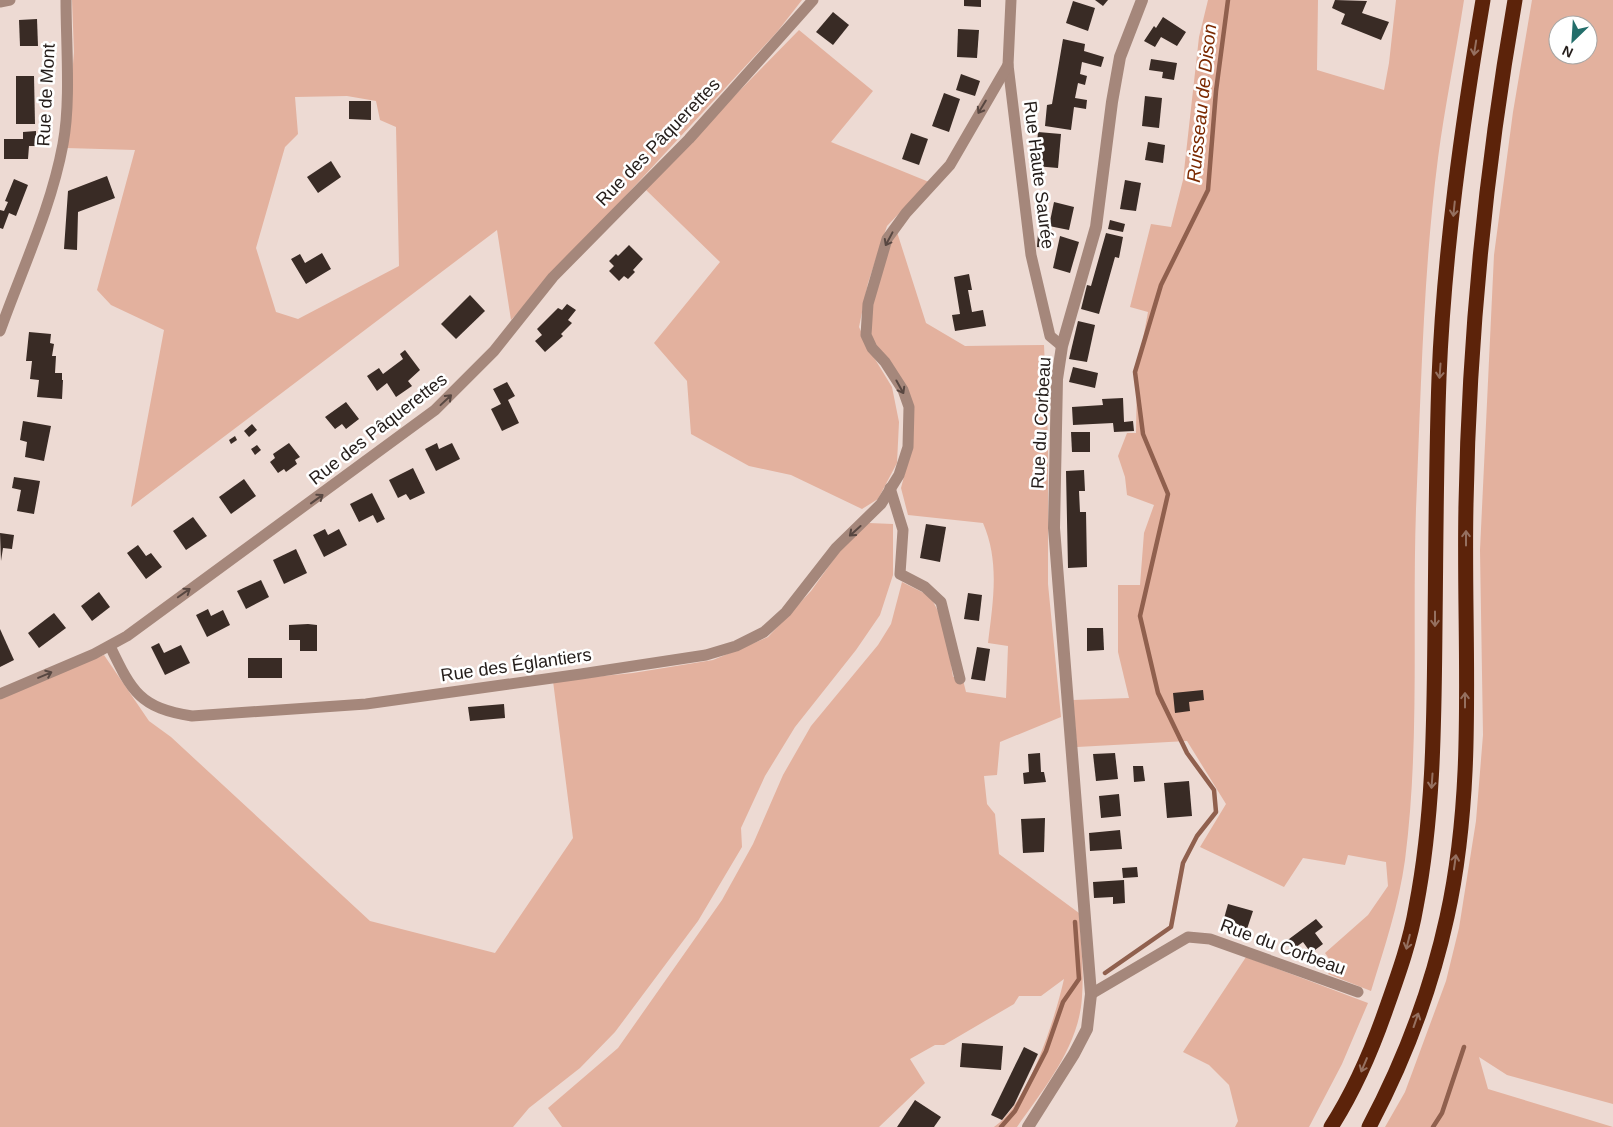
<svg xmlns="http://www.w3.org/2000/svg" width="1613" height="1127" viewBox="0 0 1613 1127" font-family="Helvetica,sans-serif">
<rect width="100%" height="100%" fill="#eddad3"/>
<g fill="#e3b19e" fill-rule="evenodd">
<path d="M72,0H802L777,32L511,320L497,230L131,507L164,330L111,305L97,290L135,150L66,148L74,52ZM347,96L376,101L380,120L396,127L399,266L298,319L276,312L256,248L285,147L298,134L295,97Z"/>
<path d="M1208,0H1318L1317,70L1384,90L1389,63L1396,0H1464C1456,53 1445,105 1438,158C1423,274 1421,392 1416,509C1412,626 1420,743 1405,860C1399,904 1384,949 1371,991L1328,974L1334,966L1325,953L1368,915L1388,886L1386,862L1348,855L1345,865L1303,858L1284,887L1200,847L1226,804L1187,741L1077,747L1073,700L1129,698L1118,652V585H1140L1144,533L1154,505L1127,495L1125,477L1118,456L1127,433H1136L1137,371L1148,312L1130,307L1151,224L1171,227L1183,180L1199,37Z"/>
<path d="M1532,0H1613V1104L1507,1075L1479,1057L1488,1089L1613,1127H1385L1405,1092L1446,981L1459,928L1476,821L1483,735L1480,550L1494,255L1513,112ZM1558,25H1588V55H1558Z"/>
<path d="M799,30L873,91L831,142L929,182L887,226L868,283L859,327L870,351L892,387L899,422L897,463L878,499L862,509L791,475L749,466L691,434L687,381L654,343L720,262L644,188Z"/>
<path d="M896,229L926,323L965,346L1044,345L1048,438V584L1061,717L1000,742L997,775L984,776L987,804L995,814L999,854L1079,913C1081,942 1084,969 1082,997C1079,1047 1044,1088 1017,1127H994C1028,1104 1055,1019 1064,979L1041,996H1019L1014,1004L944,1045H935L910,1059L925,1083L879,1127H562L548,1108L618,1048L722,900L753,844L783,775L811,726L878,645L891,624L902,582L930,596L945,624L953,677L962,676L966,692L1006,698L1008,646L988,643C993,602 1000,562 983,523L908,515L901,488L909,457V398L871,339L870,309L878,275Z"/>
<path d="M869,523L893,524V575L880,615L856,650L795,727L765,776L741,828L742,847L698,921L615,1032L580,1068L529,1108L513,1127H0V697L104,655L149,721L171,737L370,921L495,953L573,838L553,681L633,673L713,660L768,637L811,591L847,541Z"/>
<path d="M1246,957L1368,1003L1342,1064L1309,1127H1235L1238,1121L1229,1085L1209,1065L1183,1052Z"/>
</g>
<g fill="none" stroke-linecap="round" stroke-linejoin="round">
<g stroke="#90604e" stroke-width="4.5">
<path d="M1105,973L1171,927L1183,863L1197,836L1216,812L1214,790L1187,753L1158,693L1140,616L1168,494L1143,434L1135,372L1161,285L1208,190L1216,91L1228,0"/>
<path d="M1001,1127L1015,1111L1046,1051L1063,1002L1079,979L1075,922"/>
<path d="M1433,1127L1442,1113L1464,1047"/>
</g>
</g>
<g fill="#392b25">
<path d="M964,0H981V7L964,6Z"/>
<path d="M1095,0H1108L1103,6Z"/>
<path d="M1335,0L1367,1L1362,13L1389,22L1381,40L1341,24L1345,14L1332,8Z"/>
<path d="M1073,1L1095,8L1088,31L1066,23Z"/>
<path d="M833,12L849,25L833,45L816,32Z"/>
<path d="M1163,17L1186,32L1177,46L1161,37L1155,47L1144,41L1154,26L1156,28Z"/>
<path d="M37,19L38,46H20L19,20Z"/>
<path d="M958,29L979,30L977,58L957,57Z"/>
<path d="M1063,39L1085,44L1084,51L1104,57L1101,67L1082,62L1080,74L1087,76L1085,85L1078,83L1075,98L1087,100L1086,109L1074,107L1071,130L1045,126L1047,105L1052,104Z"/>
<path d="M1151,59L1177,63L1174,80L1162,78L1163,72L1149,70Z"/>
<path d="M961,74L980,81L975,96L956,90Z"/>
<path d="M16,76H34L35,124H16Z"/>
<path d="M944,93L960,99L949,132L932,126Z"/>
<path d="M1145,96L1162,98L1159,128L1142,126Z"/>
<path d="M349,101H371V120L349,119Z"/>
<path d="M36,131V146H29L28,159H4V139H23V132Z"/>
<path d="M1038,132L1061,134L1058,168L1035,166Z"/>
<path d="M911,133L928,139L919,165L902,159Z"/>
<path d="M1148,142L1165,145L1163,163L1145,160Z"/>
<path d="M331,161L341,177L318,193L307,177Z"/>
<path d="M107,176L115,198L78,212L77,250L64,249L68,191Z"/>
<path d="M14,179L28,185L16,216L9,213L3,229L0,228V210L4,211L8,202L5,201Z"/>
<path d="M1125,180L1141,183L1136,211L1120,209Z"/>
<path d="M1054,202L1074,207L1069,230L1049,226Z"/>
<path d="M1110,220L1125,224L1123,232L1108,229Z"/>
<path d="M1038,233L1050,235L1048,248L1037,247Z"/>
<path d="M1106,233L1123,237L1119,258L1115,257L1099,314L1081,309L1087,285L1091,286Z"/>
<path d="M1060,236L1079,242L1070,273L1053,268Z"/>
<path d="M629,245L643,259L633,270L635,272L628,279L624,276L619,281L609,271L614,266L609,261L616,254L618,256Z"/>
<path d="M322,253L331,269L306,284L291,259L300,254L305,263Z"/>
<path d="M969,274L972,290H968L972,312L983,310L986,326L955,331L952,315L960,314L954,277Z"/>
<path d="M470,295L485,311L456,339L441,324Z"/>
<path d="M567,304L576,310L568,320L572,323L561,334L563,336L545,352L535,341L542,335L537,329L558,308L562,310Z"/>
<path d="M1078,321L1095,325L1087,362L1069,359Z"/>
<path d="M29,332L51,334L50,343L54,344L52,356H56L55,373H62V380H63L62,399L37,397L39,380L30,379L32,361H26Z"/>
<path d="M405,350L420,370L408,381L412,386L396,397L387,383L377,391L367,376L379,368L383,374L403,359L400,354Z"/>
<path d="M1073,367L1098,373L1095,388L1069,382Z"/>
<path d="M507,382L515,396L508,400L519,423L502,431L491,409L501,404L493,389Z"/>
<path d="M1123,398L1124,422L1133,421L1134,431L1114,432L1113,423L1073,425L1072,407L1103,405L1102,399Z"/>
<path d="M346,402L359,419L346,429L342,424L335,429L325,417Z"/>
<path d="M23,421L51,426L44,461L25,457L27,442L20,440Z"/>
<path d="M252,424L257,430L249,437L244,431Z"/>
<path d="M1071,432H1090V452H1072Z"/>
<path d="M235,436L237,440L231,444L229,440Z"/>
<path d="M289,443L300,457L295,460L297,464L286,472L284,469L278,473L270,462L275,458L273,454Z"/>
<path d="M437,443L439,449L452,443L460,459L436,471L425,449Z"/>
<path d="M257,445L261,450L255,455L251,449Z"/>
<path d="M413,468L425,493L410,500L406,494L398,498L389,480Z"/>
<path d="M1084,470L1085,491H1079L1080,512H1086L1087,567L1068,568L1066,471Z"/>
<path d="M14,477L40,481L34,514L17,511L21,490L12,488Z"/>
<path d="M244,479L256,496L231,514L219,497Z"/>
<path d="M372,493L385,519L377,523L373,515L359,522L350,504Z"/>
<path d="M193,517L207,536L186,550L173,531Z"/>
<path d="M926,524L946,527L940,562L920,558Z"/>
<path d="M325,529L328,535L339,529L347,545L324,557L313,535Z"/>
<path d="M0,533L14,535L12,549L3,548L1,561Z"/>
<path d="M138,545L146,556L151,553L162,567L146,579L127,553Z"/>
<path d="M296,549L307,573L284,584L273,560Z"/>
<path d="M261,580L269,597L246,609L237,591Z"/>
<path d="M99,592L110,607L92,621L81,606Z"/>
<path d="M968,593L982,595L979,621L964,619Z"/>
<path d="M208,609L211,616L223,610L230,625L207,637L196,615Z"/>
<path d="M54,613L66,628L39,648L28,633Z"/>
<path d="M308,624L317,625V651H300V640H289V625Z"/>
<path d="M1087,628H1103L1104,650L1087,651Z"/>
<path d="M0,629L14,660L0,667Z"/>
<path d="M159,643L164,653L181,645L190,663L165,675L151,647Z"/>
<path d="M977,647L990,649L985,681L971,679Z"/>
<rect x="248" y="658" width="34" height="20"/>
<path d="M1203,690L1204,700L1189,702L1190,711L1175,713L1173,693Z"/>
<path d="M504,704L505,718L470,721L468,707Z"/>
<path d="M1040,753L1041,772H1044L1046,782L1024,784L1023,773L1029,772L1028,754Z"/>
<path d="M1115,753L1118,779L1096,781L1093,754Z"/>
<path d="M1133,766H1143L1145,781L1134,782Z"/>
<path d="M1189,781L1192,816L1167,818L1164,783Z"/>
<path d="M1119,794L1121,816L1101,818L1099,796Z"/>
<path d="M1045,818L1044,852L1023,853L1021,819Z"/>
<path d="M1120,830L1122,849L1090,851L1089,833Z"/>
<path d="M1137,867L1138,877L1123,878L1122,868Z"/>
<path d="M1124,880L1125,903L1113,904V897L1094,898L1093,882Z"/>
<path d="M1228,904L1253,911L1247,929L1223,922Z"/>
<path d="M1316,919L1323,927L1315,933L1323,944L1311,953L1303,942L1292,950L1285,942Z"/>
<path d="M962,1043L1003,1046L1001,1070L960,1067Z"/>
<path d="M1024,1047L1038,1054L1014,1105L1002,1120L991,1115Z"/>
<path d="M915,1100L941,1117L934,1127H897Z"/>
</g>
<g fill="none" stroke-linecap="round" stroke-linejoin="round">
<g stroke="#a5877b" stroke-width="11">
<path d="M1011,0L1008,65L1031,255L1050,336L1062,346"/>
<path d="M0,2L10,0"/>
<path d="M0,331C22,269 51,209 63,144C71,102 66,44 66,0"/>
<path d="M890,488L903,530L900,574L925,587L941,602L960,679"/>
<path d="M110,646C132,692 140,708 192,716L366,704L581,674L706,655L736,646L764,632L786,612L836,548L881,504L899,475L908,447L909,407L903,390L885,362L872,348L866,335L868,304L887,239L906,213L950,165L1008,65"/>
<path d="M0,694L94,654L127,636L435,410L494,351L553,277L689,139L813,0"/>
<path d="M1091,994L1188,937L1210,939L1358,992"/>
</g>
<path stroke="#a5877b" stroke-width="12" d="M1028,1127L1074,1054L1087,1029L1091,994L1054,528L1057,379L1062,346L1096,227L1112,102L1120,57L1142,0"/>
<g stroke="#5c230a" stroke-width="15">
<path d="M1331,1127C1354,1091 1371,1052 1385,1012C1397,978 1410,943 1416,907C1434,814 1434,720 1435,626C1436,543 1436,461 1439,378C1444,252 1462,125 1483,0"/>
<path d="M1369,1127C1404,1061 1431,990 1447,917C1477,782 1463,641 1466,504C1469,335 1486,166 1515,0"/>
</g>
</g>
<defs><path id="oneway-shaft" d="M-6 0H5M1.5-3L5.5 0L1.5 3" fill="none" stroke-width="1.6" stroke-linecap="round" stroke-linejoin="round" transform="scale(1.25)"/></defs>
<g stroke="#957060">
<use href="#oneway-shaft" transform="translate(1475 48) rotate(99)"/>
<use href="#oneway-shaft" transform="translate(1454 209) rotate(96)"/>
<use href="#oneway-shaft" transform="translate(1440 371) rotate(94)"/>
<use href="#oneway-shaft" transform="translate(1466 538) rotate(-90)"/>
<use href="#oneway-shaft" transform="translate(1435 619) rotate(90)"/>
<use href="#oneway-shaft" transform="translate(1465 700) rotate(-90)"/>
<use href="#oneway-shaft" transform="translate(1432 781) rotate(94)"/>
<use href="#oneway-shaft" transform="translate(1455 862) rotate(-82)"/>
<use href="#oneway-shaft" transform="translate(1408 942) rotate(104)"/>
<use href="#oneway-shaft" transform="translate(1416 1020) rotate(-71)"/>
<use href="#oneway-shaft" transform="translate(1364 1065) rotate(113)"/>
</g>
<g stroke="#584741">
<use href="#oneway-shaft" transform="translate(982 107) rotate(121)"/>
<use href="#oneway-shaft" transform="translate(889 239) rotate(118)"/>
<use href="#oneway-shaft" transform="translate(900 387) rotate(61)"/>
<use href="#oneway-shaft" transform="translate(446 400) rotate(-43)"/>
<use href="#oneway-shaft" transform="translate(317 499) rotate(-36)"/>
<use href="#oneway-shaft" transform="translate(855 531) rotate(138)"/>
<use href="#oneway-shaft" transform="translate(184 593) rotate(-35)"/>
<use href="#oneway-shaft" transform="translate(45 675) rotate(-23)"/>
</g>
<g text-anchor="middle" stroke-width="5" stroke-linejoin="round" paint-order="stroke">
<g font-size="18" fill="#241d1a" stroke="#fff">
<text transform="translate(46 95) rotate(-87)" y="6">Rue de Mont</text>
<text transform="translate(658 142) rotate(-46)" y="6">Rue des Pâquerettes</text>
<text transform="translate(1039 175) rotate(83)" y="6">Rue Haute Saurée</text>
<text transform="translate(1041 423) rotate(-87)" y="6">Rue du Corbeau</text>
<text transform="translate(378 429) rotate(-38)" y="6">Rue des Pâquerettes</text>
<text transform="translate(516 665) rotate(-8)" y="6">Rue des Églantiers</text>
<text transform="translate(1283 947) rotate(20)" y="6">Rue du Corbeau</text>
</g>
<g font-size="19" font-style="italic" fill="#7b2a02" stroke="#fff">
<text transform="translate(1201 103) rotate(-84)" y="7">Ruisseau de Dison</text>
</g>
</g>
<g transform="translate(1573 40) rotate(205)"><circle r="24" fill="#ffffff" stroke="#a7a5a3"/>
<path d="M0-4L9 19L0 12L-9 19Z" fill="#236e6b"/>
<text y="-8" font-size="14" font-weight="bold" text-anchor="middle" fill="#241d1a">N</text>
</g>
</svg>
